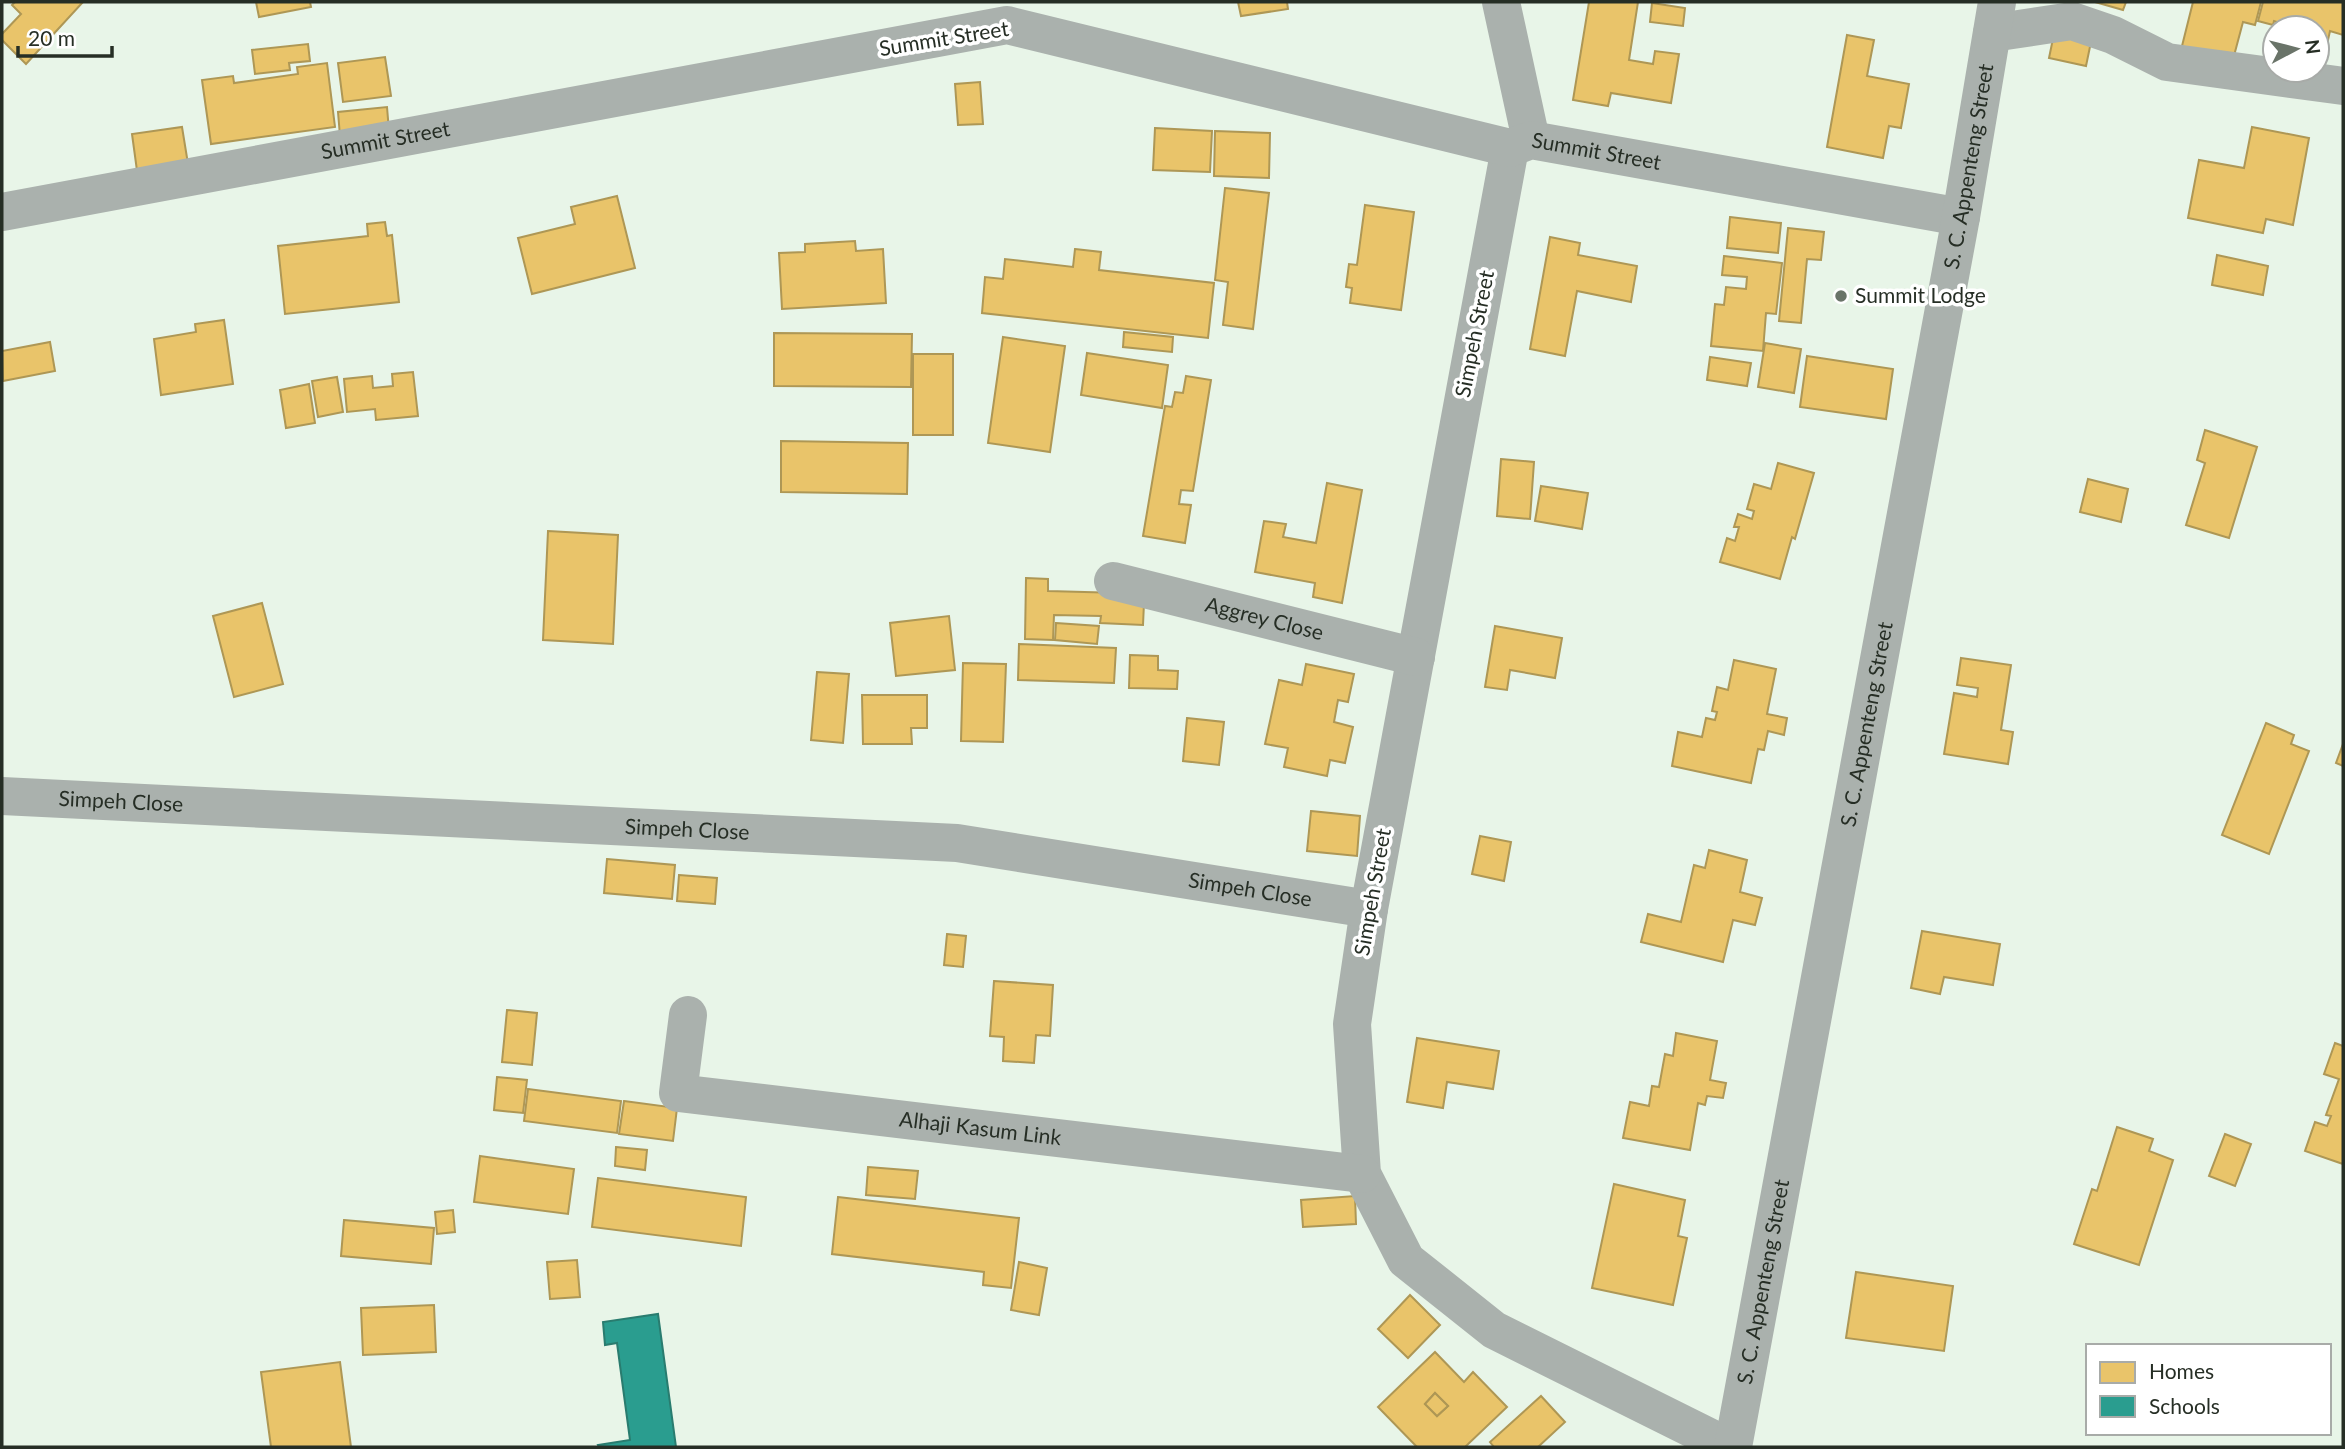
<svg xmlns="http://www.w3.org/2000/svg" width="2345" height="1449" viewBox="0 0 2345 1449" font-family="Lato,sans-serif">
<rect width="100%" height="100%" fill="#e8f5e8"/>
<g fill="#e9c46a" stroke="#ae9755" stroke-width="2" fill-rule="evenodd">
<path d="M15,2H83L26,64L2,40V34L21,14L12,5Z"/>
<path d="M256,2H310L311,7L259,17Z"/>
<path d="M1238,2H1287L1288,9L1241,16Z"/>
<path d="M1589,2H1638L1629,60L1653,64L1655,51L1679,54L1671,103L1611,93L1608,106L1573,100Z"/>
<path d="M2095,2H2126L2123,10Z"/>
<path d="M2193,2H2261L2255,25L2243,22L2231,67L2180,54Z"/>
<path d="M2263,2H2343V35L2330,31L2328,40L2317,37V28H2296L2274,21L2273,25L2258,21Z"/>
<path d="M1652,3L1685,8L1683,26L1650,22Z"/>
<path d="M2055,29L2092,37L2086,66L2049,58Z"/>
<path d="M1847,35L1874,40L1867,76L1909,84L1901,128L1889,126L1883,158L1827,147Z"/>
<path d="M308,44L310,61L289,63L290,70L255,74L252,50Z"/>
<path d="M385,57L391,96L343,102L338,63Z"/>
<path d="M327,63L335,127L211,144L202,80L233,76L234,83L298,74L297,67Z"/>
<path d="M980,82L983,124L958,125L955,84Z"/>
<path d="M387,107L389,131L340,136L338,112Z"/>
<path d="M182,127L189,170L138,178L132,134Z"/>
<path d="M2252,127L2309,138L2293,225L2266,219L2263,233L2188,218L2199,160L2244,168Z"/>
<path d="M1155,128L1212,131L1210,172L1153,170Z"/>
<path d="M1215,131L1270,133L1269,178L1214,176Z"/>
<path d="M1225,188L1269,193L1253,329L1223,325L1228,282L1215,280Z"/>
<path d="M617,196L635,268L532,294L518,238L575,224L571,207Z"/>
<path d="M1365,205L1414,212L1401,310L1350,303L1352,288L1346,287L1349,264L1357,265Z"/>
<path d="M1730,217L1781,223L1778,253L1727,248Z"/>
<path d="M385,222L387,236L392,235L399,302L285,314L278,246L368,236L367,224Z"/>
<path d="M1788,228L1824,232L1821,260L1807,259L1801,323L1779,321Z"/>
<path d="M1550,237L1580,243L1578,255L1637,266L1631,302L1577,291L1565,356L1530,349Z"/>
<path d="M855,241L856,251L883,249L886,303L782,309L779,253L805,252V244Z"/>
<path d="M1075,249L1101,252L1099,270L1214,283L1208,338L982,313L985,277L1003,279L1005,259L1073,267Z"/>
<path d="M2217,255L2268,266L2263,295L2212,285Z"/>
<path d="M1724,256L1782,263L1776,314L1766,313L1763,351L1711,346L1715,304L1724,305L1726,287L1746,289L1747,277L1722,275Z"/>
<path d="M224,320L233,384L161,395L154,339L196,332L195,324Z"/>
<path d="M1124,332L1173,337L1172,352L1123,347Z"/>
<path d="M774,333L912,334L911,387L774,386Z"/>
<path d="M1003,337L1065,346L1050,452L988,443Z"/>
<path d="M50,342L55,371L3,381L2,351Z"/>
<path d="M1765,343L1801,349L1794,393L1758,387Z"/>
<path d="M1087,353L1168,365L1162,408L1081,395Z"/>
<rect x="913" y="354" width="40" height="81"/>
<path d="M1807,356L1893,369L1886,419L1800,407Z"/>
<path d="M1710,357L1751,363L1747,386L1707,380Z"/>
<path d="M413,372L418,416L376,420L375,409L347,412L344,379L372,376L373,388L393,386L392,374Z"/>
<path d="M1186,376L1211,380L1193,491L1181,490L1179,504L1191,505L1185,543L1143,536L1165,406L1172,407L1175,392L1183,393Z"/>
<path d="M337,377L343,412L318,417L312,381Z"/>
<path d="M309,384L315,423L286,428L280,390Z"/>
<path d="M2205,430L2257,447L2229,538L2186,525L2205,463L2197,460Z"/>
<path d="M781,441L908,443L907,494L781,492Z"/>
<path d="M1501,459L1534,462L1530,519L1497,516Z"/>
<path d="M1778,463L1814,473L1795,539L1792,537L1780,579L1720,562L1727,538L1735,541L1739,527H1734L1738,514L1752,519L1754,511L1747,509L1754,484L1771,489Z"/>
<path d="M2088,479L2128,489L2121,522L2080,512Z"/>
<path d="M1327,483L1362,490L1342,603L1313,597L1315,583L1255,572L1264,521L1286,524L1283,537L1316,543Z"/>
<path d="M1541,486L1588,493L1582,529L1535,521Z"/>
<path d="M548,531L618,535L613,644L543,640Z"/>
<path d="M1026,578L1048,579V591L1121,593L1144,603L1143,625L1100,623L1101,616L1054,615L1053,640L1025,639Z"/>
<path d="M262,603L283,684L234,697L213,616Z"/>
<path d="M949,616L955,670L896,676L890,623Z"/>
<path d="M1056,623L1099,626L1097,644L1055,640Z"/>
<path d="M1495,626L1562,638L1555,678L1510,670L1507,690L1485,687Z"/>
<path d="M1019,644L1116,648L1114,683L1018,680Z"/>
<path d="M1130,655L1158,656V670L1178,671L1177,689L1129,688Z"/>
<path d="M1961,658L2011,665L2001,730L2013,732L2008,764L1944,754L1954,693L1977,697L1978,688L1957,685Z"/>
<path d="M1734,660L1776,669L1767,714L1787,718L1784,735L1768,731L1764,750L1758,749L1751,783L1672,766L1678,732L1702,737L1706,718L1715,720L1717,712L1712,711L1717,687L1728,690Z"/>
<path d="M963,663L1006,664L1003,742L961,741Z"/>
<path d="M1306,664L1354,674L1348,702L1338,700L1334,722L1353,727L1345,763L1330,760L1327,776L1284,767L1288,748L1265,744L1279,680L1302,685Z"/>
<path d="M817,672L849,674L843,743L811,740Z"/>
<path d="M862,695H927V728H911L912,744H863Z"/>
<path d="M1187,718L1224,722L1219,765L1183,761Z"/>
<path d="M2266,723L2294,735L2291,744L2309,751L2269,854L2222,835Z"/>
<path d="M2343,744V766L2336,763Z"/>
<path d="M1311,811L1360,816L1357,856L1307,851Z"/>
<path d="M1480,836L1511,842L1504,881L1472,874Z"/>
<path d="M1709,850L1747,860L1740,892L1762,898L1755,925L1733,920L1723,962L1641,942L1648,914L1681,922L1694,865L1705,868Z"/>
<path d="M607,859L675,865L672,899L604,893Z"/>
<path d="M679,875L717,878L715,904L677,901Z"/>
<path d="M1922,931L2000,944L1993,985L1944,977L1940,994L1911,988Z"/>
<path d="M947,934L966,936L963,967L944,965Z"/>
<path d="M994,981L1053,985L1050,1036L1036,1035L1034,1063L1003,1061L1004,1037L990,1036Z"/>
<path d="M507,1010L537,1013L532,1065L502,1062Z"/>
<path d="M1676,1033L1717,1041L1710,1080L1726,1083L1723,1098L1707,1096L1705,1105L1698,1103L1690,1150L1623,1138L1630,1102L1649,1106L1652,1086L1659,1087L1665,1054L1673,1056Z"/>
<path d="M1417,1038L1499,1051L1493,1089L1447,1082L1443,1108L1407,1102Z"/>
<path d="M2335,1043L2343,1046V1164L2305,1151L2315,1122L2327,1126L2331,1116L2326,1115L2339,1079L2324,1074Z"/>
<path d="M497,1077L527,1080L523,1113L494,1110Z"/>
<path d="M528,1089L621,1101L617,1133L524,1121Z"/>
<path d="M624,1101L677,1108L673,1141L619,1134Z"/>
<path d="M2117,1127L2153,1139L2149,1151L2173,1160L2139,1265L2074,1244L2092,1189L2097,1191Z"/>
<path d="M2225,1134L2251,1144L2235,1186L2209,1176Z"/>
<path d="M616,1147L647,1150L645,1170L615,1166Z"/>
<path d="M480,1156L574,1169L568,1214L474,1202Z"/>
<path d="M868,1167L918,1171L915,1199L866,1195Z"/>
<path d="M598,1178L746,1197L741,1246L592,1227Z"/>
<path d="M1614,1184L1685,1200L1678,1236L1687,1238L1673,1305L1592,1288Z"/>
<path d="M1355,1196L1356,1224L1303,1227L1301,1200Z"/>
<path d="M838,1197L1019,1218L1011,1288L983,1285L984,1272L832,1254Z"/>
<path d="M453,1210L455,1232L437,1234L435,1212Z"/>
<path d="M344,1220L434,1228L431,1264L341,1256Z"/>
<path d="M577,1260L580,1297L550,1299L547,1262Z"/>
<path d="M1019,1262L1047,1268L1039,1315L1011,1310Z"/>
<path d="M1856,1272L1953,1286L1944,1351L1846,1338Z"/>
<path d="M1410,1295L1440,1325L1408,1358L1378,1329Z"/>
<path d="M434,1305L436,1352L363,1355L361,1308Z"/>
<path d="M1435,1352L1464,1382L1473,1372L1507,1407L1465,1447H1417L1378,1407ZM1435,1393L1448,1406L1437,1416L1425,1404Z"/>
<path d="M340,1362L351,1447H271L261,1372Z"/>
<path d="M1435,1393L1448,1406L1437,1416L1425,1404Z"/>
<path d="M1541,1396L1565,1422L1538,1447H1494L1490,1442Z"/>
</g>
<path fill="#2a9d8f" stroke="#297c6f" stroke-width="2" d="M658,1314L676,1447H599L598,1445L630,1440L617,1343L605,1345L603,1322Z"/>
<g fill="none" stroke-linecap="round" stroke-linejoin="round">
<g stroke="#aab1ad" stroke-width="38">
<path d="M1501,2L1531,140"/>
<path d="M1992,33L2072,21L2113,35L2167,62L2343,86"/>
<path d="M1510,148L1369,909L1352,1024L1362,1174L1406,1260L1494,1330L1729,1447"/>
<path id="s1" d="M2,212L1007,25L1510,148L1531,140L1961,217"/>
<path id="s2" d="M1113,581L1416,657"/>
<path id="s3" d="M2,796L957,843L1369,909"/>
<path id="s4" d="M688,1015L678,1093L1362,1174"/>
<path id="s5" d="M1733,1447L1961,217L1997,2"/>
</g>
</g>
<circle fill="#6a7469" stroke="#fff" stroke-width="2.5" cx="1841" cy="296" r="7"/>
<g text-anchor="middle" stroke-width="7" stroke-linejoin="round" paint-order="stroke">
<g font-size="21" fill="#262e25" stroke="#fff">
<text transform="translate(944 39) rotate(-9)" y="7">Summit Street</text>
<text dy="7" stroke="none"><textPath href="#s1" startOffset="390">Summit Street</textPath></text>
<text dy="7" stroke="none"><textPath href="#s1" startOffset="1629">Summit Street</textPath></text>
<text dy="7" stroke="none"><textPath href="#s5" startOffset="1302">S. C. Appenteng Street</textPath></text>
<text transform="translate(1475 334) rotate(-79)" y="7">Simpeh Street</text>
<text dy="7" stroke="none"><textPath href="#s2" startOffset="156">Aggrey Close</textPath></text>
<text dy="7" stroke="none"><textPath href="#s5" startOffset="735">S. C. Appenteng Street</textPath></text>
<text dy="7" stroke="none"><textPath href="#s3" startOffset="119">Simpeh Close</textPath></text>
<text dy="7" stroke="none"><textPath href="#s3" startOffset="686">Simpeh Close</textPath></text>
<text dy="7" stroke="none"><textPath href="#s3" startOffset="1253">Simpeh Close</textPath></text>
<text transform="translate(1373 892) rotate(-80)" y="7">Simpeh Street</text>
<text dy="7" stroke="none"><textPath href="#s4" startOffset="383">Alhaji Kasum Link</textPath></text>
<text dy="7" stroke="none"><textPath href="#s5" startOffset="168">S. C. Appenteng Street</textPath></text>
</g>
<g font-size="21" fill="#262e25" stroke="#fff" text-anchor="start">
<text x="1855" y="303">Summit Lodge</text>
</g>
</g>
<rect width="2345" height="1449" fill="none" stroke="#262e25" stroke-width="7"/>
<rect x="2086" y="1344" width="245" height="91" fill="#ffffff" stroke="#a8aba8" stroke-width="2"/>
<rect x="2100" y="1362" width="35" height="21" fill="#e9c46a" stroke="#a8aba8" stroke-width="2"/>
<text x="2149" y="1379" font-size="21" fill="#262e25">Homes</text>
<rect x="2100" y="1396" width="35" height="21" fill="#2a9d8f" stroke="#a8aba8" stroke-width="2"/>
<text x="2149" y="1414" font-size="21" fill="#262e25">Schools</text>
<g transform="translate(2296 49) rotate(83)"><circle r="33" fill="#ffffff" stroke="#a8aba8" stroke-width="2"/>
<path d="M0-5L12 26L0 18L-12 26Z" fill="#6a7469"/>
<text y="-10" font-size="19" font-weight="bold" text-anchor="middle" fill="#262e25">N</text>
</g>
<path d="M18 46v10h94v-10" fill="none" stroke="#262e25" stroke-width="3.5"/>
<text x="28" y="46" font-size="21" fill="#262e25" stroke="#ffffff" stroke-width="5" paint-order="stroke">20 m</text>
</svg>
